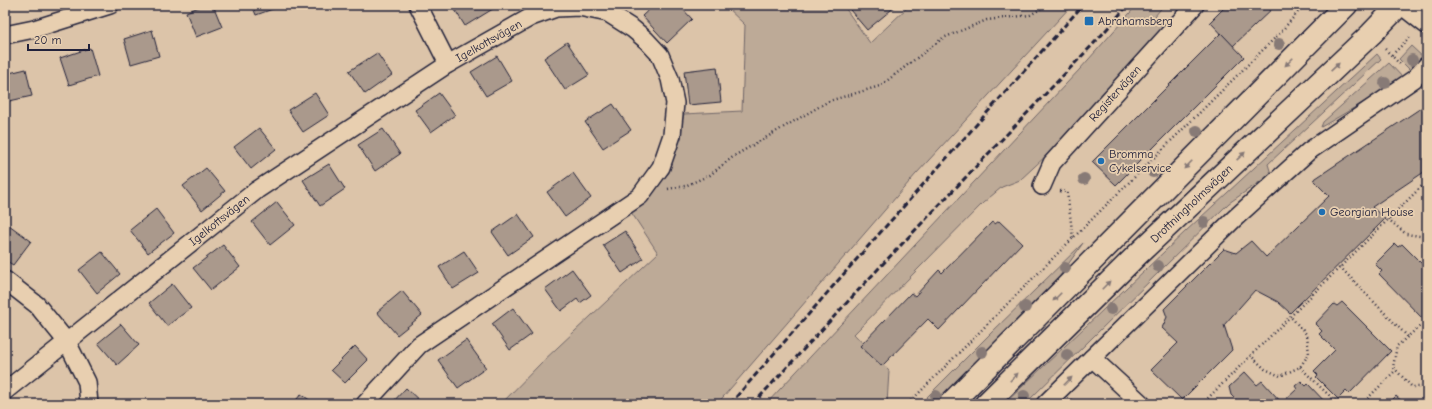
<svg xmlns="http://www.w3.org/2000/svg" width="1432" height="409" viewBox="0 0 1432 409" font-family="'Comic Neue',sans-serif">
<rect width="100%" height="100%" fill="#dcc4a9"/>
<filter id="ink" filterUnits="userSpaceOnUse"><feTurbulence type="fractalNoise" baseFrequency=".025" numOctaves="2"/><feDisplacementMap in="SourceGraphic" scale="8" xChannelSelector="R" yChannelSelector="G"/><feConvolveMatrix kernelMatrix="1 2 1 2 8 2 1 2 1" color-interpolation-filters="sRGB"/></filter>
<g filter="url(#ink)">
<g fill="#bdaa97" stroke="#706669">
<path d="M724,5H843L870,43L910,5H1072L916,174L717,404H501L541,363L658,253L631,212L669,173L684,114L742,111L745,25Z"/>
<path d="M1137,5H1164L1155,16L1166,25L1048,154L1020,180L1002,187L983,203L854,334L889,371L887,404H766L1080,69Z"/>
<path d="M1411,46L1425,59L1412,72L1399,59Z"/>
<path d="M1377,54L1381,59L1268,164L1271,174L1229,203L1025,404H1004L1186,231Z"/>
<path d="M1389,63L1405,80L1378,99L1371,98L1321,127L1323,122Z"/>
<path d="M1083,243L1055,283L934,404H920L990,334Z"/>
</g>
<g fill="#aa998c" stroke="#22223b">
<path d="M204,5H213L222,27L196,37L186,12Z"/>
<path d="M252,5H281V6L256,15Z"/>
<path d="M452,5H495L496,7L465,26Z"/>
<path d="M654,5H679L692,19L667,43L642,16Z"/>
<path d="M856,5H897L867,30L850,10Z"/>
<path d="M1227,5H1276L1233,46L1210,22Z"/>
<path d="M152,30L159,56L131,64L124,39Z"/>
<path d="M1221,33L1244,57L1116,185L1092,162Z"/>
<path d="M567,42L589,75L565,90L544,58Z"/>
<path d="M90,48L98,76L69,85L60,58Z"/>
<path d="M377,53L392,75L365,94L349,71Z"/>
<path d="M497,56L512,81L486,96L471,72Z"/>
<path d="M717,67L721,102L688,105L684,71Z"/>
<path d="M26,69L32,96L5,102V74Z"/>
<path d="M315,93L329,115L303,132L288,110Z"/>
<path d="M439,93L455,115L431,132L415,110Z"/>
<path d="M613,104L631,130L603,148L585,122Z"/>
<path d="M1427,104V170L1372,207L1385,219L1290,313L1278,302L1255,290L1224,325L1232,350L1182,400L1151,370L1178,343L1162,328L1167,317L1164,309L1224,249L1236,253L1251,241L1266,257L1329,196L1313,180Z"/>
<path d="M259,128L276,149L251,169L234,147Z"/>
<path d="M383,129L400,154L375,171L358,145Z"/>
<path d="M329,164L345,189L320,206L303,180Z"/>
<path d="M206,168L225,191L202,210L183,186Z"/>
<path d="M573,173L591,198L565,217L547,192Z"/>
<path d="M277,202L295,225L270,245L252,222Z"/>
<path d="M156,209L174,233L148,253L130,230Z"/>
<path d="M518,214L534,237L508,255L492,232Z"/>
<path d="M999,221L1022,243L939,330L928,319L882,366L860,346L911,293L915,296L939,270L942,273L992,222L995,224Z"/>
<path d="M9,225L31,241L13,265L5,260V230Z"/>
<path d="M625,231L643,259L622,273L603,245Z"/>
<path d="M1395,244L1398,247L1402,244L1422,264L1427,260V315L1423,319L1379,274L1382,271L1375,264Z"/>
<path d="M223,245L240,267L211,290L193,268Z"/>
<path d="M464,251L479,273L453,289L439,267Z"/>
<path d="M102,252L120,274L97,293L79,270Z"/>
<path d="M572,269L591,295L580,303L577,299L561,311L545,289Z"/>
<path d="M172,284L191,308L167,326L149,303Z"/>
<path d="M402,291L422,315L397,335L377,312Z"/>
<path d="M1342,302L1391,351L1349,394L1346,391L1338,399L1316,377L1318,375L1314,371L1335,350L1319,334L1322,331L1315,324L1334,304L1337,306Z"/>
<path d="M513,308L532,334L510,350L492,324Z"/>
<path d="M121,324L139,345L117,365L98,343Z"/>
<path d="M466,340L486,368L458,388L438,360Z"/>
<path d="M355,346L368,360L345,383L331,370Z"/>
<path d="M1245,372L1257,385L1262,381L1282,403L1297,389L1295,386L1301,381L1306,386L1308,384L1327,404H1235L1238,402L1231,395L1229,387Z"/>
<path d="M406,388L423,404H391Z"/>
<path d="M301,394L315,404H293Z"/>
<path d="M1396,396L1405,404H1388Z"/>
<path d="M1072,399L1077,404H1068Z"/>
</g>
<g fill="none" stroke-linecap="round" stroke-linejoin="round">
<g stroke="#22223b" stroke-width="20">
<g id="minor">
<path d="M418,5L448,64"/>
<path d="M5,35L34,29L110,5"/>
<path id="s1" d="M1042,186L1052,163L1195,5"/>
<path d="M5,280L37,305L67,342L87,382L89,404"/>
<path d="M1092,358L1142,404"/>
<path id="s2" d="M5,391L257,190L448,64L531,17L556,8L579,7L608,13L633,29L646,40L660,55L670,79L675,103L672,135L661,167L640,196L419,345L365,404"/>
<path d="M1045,404L1234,219L1309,151L1414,79L1427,65"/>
</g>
</g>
<g stroke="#22223b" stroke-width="24">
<path id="tertiary" d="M1404,5L1427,23"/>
</g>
<g stroke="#22223b" stroke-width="25">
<g id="secondary">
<path d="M950,404L1346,5"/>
<path id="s3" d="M986,404L1137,255L1371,34L1399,5"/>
</g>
</g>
<g stroke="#22223b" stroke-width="2.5" stroke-dasharray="1 3" stroke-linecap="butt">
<path d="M1385,49L1401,65"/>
<path d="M1392,55L1411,36"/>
<path d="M668,189L685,186L710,175L734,156L829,101L880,86L943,38L987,20L1030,15L1048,5"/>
<path d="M1060,191L1067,192L1073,238"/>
<path d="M1388,219L1406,234L1427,237"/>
<path d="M1340,267L1408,337"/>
<path d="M1427,325L1420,326L1397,346L1393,367L1412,387H1427"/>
<path d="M1250,355L1265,369L1280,376L1300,367L1309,354L1307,335L1290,316"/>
<path d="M1300,367L1338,404"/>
<path d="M908,404L1073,238L1280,33L1304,5"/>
<path d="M1202,404L1427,181"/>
<path d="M1362,404L1396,370"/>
</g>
<use href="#minor" stroke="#e8cfb0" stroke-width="17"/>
<use href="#tertiary" stroke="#e8cfb0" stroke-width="21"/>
<use href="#secondary" stroke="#e8cfb0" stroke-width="22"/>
<g stroke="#22223b" stroke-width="3" stroke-dasharray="6 3" stroke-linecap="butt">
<path d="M730,404L863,252L1083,5"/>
<path d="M753,404L879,268L1098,39L1128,5"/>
</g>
</g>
<g fill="#877a76">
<circle cx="1279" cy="44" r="6"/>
<circle cx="1412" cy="60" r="6"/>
<circle cx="1385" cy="83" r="6"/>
<circle cx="1197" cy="131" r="6"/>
<circle cx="1153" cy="172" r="6"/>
<circle cx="1084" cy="179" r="6"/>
<circle cx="1204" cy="222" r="6"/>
<circle cx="1158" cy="266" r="6"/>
<circle cx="1065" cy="268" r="6"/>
<circle cx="1025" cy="307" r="6"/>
<circle cx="1111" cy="309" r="6"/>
<circle cx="982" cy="352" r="6"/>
<circle cx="1067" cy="355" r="6"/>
<circle cx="936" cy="396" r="6"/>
<circle cx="1024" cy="396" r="6"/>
</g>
<defs><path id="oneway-solid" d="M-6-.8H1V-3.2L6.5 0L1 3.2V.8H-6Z"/></defs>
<g fill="#857876">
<use href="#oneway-solid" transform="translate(1289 62) rotate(135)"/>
<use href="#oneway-solid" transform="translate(1335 67) rotate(-43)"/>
<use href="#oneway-solid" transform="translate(1241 156) rotate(-43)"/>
<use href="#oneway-solid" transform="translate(1188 165) rotate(135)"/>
<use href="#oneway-solid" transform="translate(1106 285) rotate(-45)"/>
<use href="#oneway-solid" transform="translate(1057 297) rotate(135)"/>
<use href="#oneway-solid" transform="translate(1014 377) rotate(-45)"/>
<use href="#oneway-solid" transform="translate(1068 381) rotate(-45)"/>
</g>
</g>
<g fill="#1f6fb2" stroke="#e8cfb0" stroke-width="1.5">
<rect x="1084" y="16" width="10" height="10" rx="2"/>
<circle cx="1101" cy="161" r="4"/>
<circle cx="1322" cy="212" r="4"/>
</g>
<g text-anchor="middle" stroke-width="3.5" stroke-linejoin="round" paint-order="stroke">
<g font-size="12" fill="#22223b" stroke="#e8cfb0" text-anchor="start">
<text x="1098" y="25">Abrahamsberg</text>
<text x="1109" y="158">Bromma<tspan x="1109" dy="14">Cykelservice</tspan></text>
<text x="1330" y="216">Georgian House</text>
</g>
<g font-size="12" fill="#22223b" stroke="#e8cfb0">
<text dy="4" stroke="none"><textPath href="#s2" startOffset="598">Igelkottsvägen</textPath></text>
<text dy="4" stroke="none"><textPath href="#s1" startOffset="119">Registervägen</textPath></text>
<text dy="4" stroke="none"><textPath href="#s3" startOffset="287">Drottningholmsvägen</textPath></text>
<text dy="4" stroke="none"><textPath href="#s2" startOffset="274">Igelkottsvägen</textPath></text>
</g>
</g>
<rect width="1432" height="409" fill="none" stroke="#e8cfb0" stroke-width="20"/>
<rect x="10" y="10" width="1412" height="389" fill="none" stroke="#22223b" stroke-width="1.5" filter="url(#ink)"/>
<path d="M28 44v6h61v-6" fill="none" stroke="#22223b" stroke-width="2"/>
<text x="34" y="44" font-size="12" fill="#22223b" stroke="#e8cfb0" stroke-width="3" paint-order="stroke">20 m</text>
</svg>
